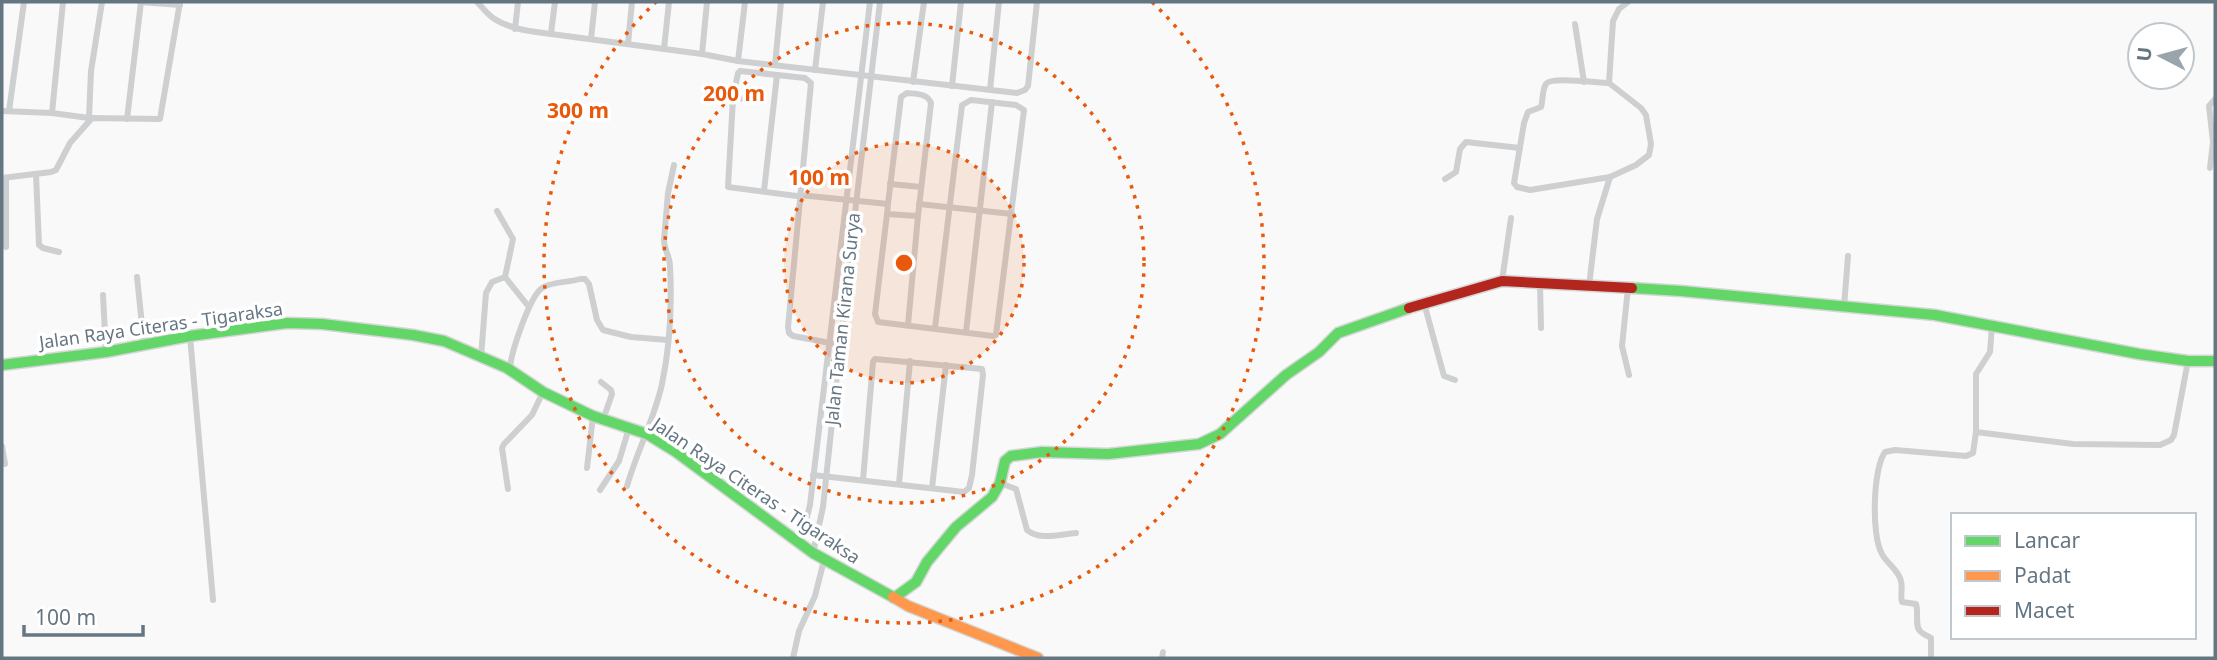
<svg xmlns="http://www.w3.org/2000/svg" width="2217" height="660" viewBox="0 0 2217 660" font-family="'Noto Sans',sans-serif">
<rect width="100%" height="100%" fill="#f9f9f9"/>
<g fill="none" stroke-linecap="round" stroke-linejoin="round">
<g stroke="#d5d6d7" stroke-width="13">
<g id="fast">
<path d="M1632,288L1681,291L1935,315L2139,354L2188,361H2215"/>
<path d="M2,365L106,352L190,336L287,323L322,324L413,335L444,341L507,368L543,392L593,416L647,434L676,452L813,553L893,597"/>
<path d="M894,598L916,582L927,562L956,527L992,497L1000,483L1005,461L1011,456L1042,452L1108,454L1199,444L1220,434L1286,375L1319,352L1338,333L1409,308"/>
</g>
</g>
<g stroke="#d5d6d7" stroke-width="13">
<path id="slow" d="M893,597L908,606L1038,658"/>
</g>
<g stroke="#d5d6d7" stroke-width="13">
<path id="jam" d="M1409,308L1502,281L1632,288"/>
</g>
<g stroke="#cecfd0" stroke-width="6">
<path d="M140,2L180,5"/>
<path d="M477,2C482,7 487,14 493,18C506,27 521,30 536,32L702,54L738,61L1017,93L1025,90L1028,86L1037,2"/>
<path d="M1575,24L1584,82"/>
<path d="M515,29L518,2"/>
<path d="M551,33L555,2"/>
<path d="M591,39L595,2"/>
<path d="M628,44L632,2"/>
<path d="M664,49L669,2"/>
<path d="M702,54L707,2"/>
<path d="M738,61L745,2"/>
<path d="M775,65L781,2"/>
<path d="M815,70L823,2"/>
<path d="M913,82L924,2"/>
<path d="M1609,83L1641,108L1646,115L1651,144L1649,155L1636,165L1610,177L1530,190L1517,187L1514,183L1524,123L1528,112L1541,107C1543,101 1542,90 1546,84C1551,76 1598,83 1609,83L1613,21L1619,9L1628,2"/>
<path d="M952,86L961,2"/>
<path d="M990,90L999,2"/>
<path d="M733,98L753,99"/>
<path d="M2,111L52,113L89,118"/>
<path d="M9,111L24,2"/>
<path d="M52,113L63,2"/>
<path d="M92,118H89L91,71L102,2"/>
<path d="M127,119L141,2"/>
<path d="M2210,168L2213,142L2209,106L2215,99"/>
<path d="M36,174L39,245L43,248L59,252"/>
<path d="M2,178L51,172L56,170L70,143L92,118L160,119L180,2"/>
<path d="M6,178V247"/>
<path d="M1445,179L1456,172L1460,149L1466,142L1520,148"/>
<path d="M890,184L921,187"/>
<path d="M764,191L777,75"/>
<path d="M919,204L1012,214"/>
<path d="M497,211L513,239L505,277"/>
<path d="M887,214L875,314L878,322L993,336L996,335L1024,110L1016,105L971,100L962,105L935,328"/>
<path d="M137,277L144,344"/>
<path d="M1502,281L1511,218"/>
<path d="M1540,284L1541,328"/>
<path d="M1589,286L1597,219L1610,177"/>
<path d="M1628,288L1622,346L1629,375"/>
<path d="M103,295L106,352"/>
<path d="M1424,303L1444,376L1455,380"/>
<path d="M1844,307L1848,256"/>
<path d="M908,325L918,216"/>
<path d="M966,332L992,102"/>
<path d="M190,336L213,600"/>
<path d="M841,345L793,336L789,333L788,327L811,83L805,78L740,71L738,73L733,98L728,187L797,196L800,195L888,204L887,214L918,216L931,103C927,93 916,94 907,93L901,97L888,204"/>
<path d="M481,357L486,293L492,282L505,277L529,307"/>
<path d="M510,370C510,354 530,296 542,288C552,281 568,283 580,279H585L589,284L597,320L603,330L631,337L668,340"/>
<path d="M601,382L611,390L612,394L603,420"/>
<path d="M1976,432L2073,444L2160,445L2171,440L2174,435L2188,361"/>
<path d="M2,446L5,464"/>
<path d="M587,468L593,416"/>
<path d="M813,475L964,492L969,488L972,475L983,375L982,369L875,359L873,362L863,480"/>
<path d="M1000,483L1016,489L1027,530C1040,541 1060,534 1076,533"/>
<path d="M899,484L910,361"/>
<path d="M627,486C637,451 654,420 662,384C670,346 672,304 670,266C670,256 664,250 664,240L668,193L674,165"/>
<path d="M932,488L946,365"/>
<path d="M508,489L502,448L504,444L532,415L543,392"/>
<path d="M600,490L619,461L629,428"/>
<path d="M800,544L810,505L870,2"/>
<path d="M813,553L823,507L849,263L880,2"/>
<path d="M793,658L799,631L815,596L824,560"/>
<path d="M1162,658L1163,652"/>
<path d="M1931,658V638C1928,636 1924,635 1921,632C1914,627 1919,612 1916,604L1902,602C1900,595 1903,588 1901,581C1898,569 1887,564 1882,554C1871,536 1873,468 1885,452L1895,450L1966,456L1973,453L1976,432V374L1990,352L1992,325"/>
</g>
<use href="#fast" stroke="#63d668" stroke-width="10"/>
<use href="#slow" stroke="#ff974d" stroke-width="10"/>
<use href="#jam" stroke="#b3261e" stroke-width="10"/>
</g>
<circle cx="904" cy="263" r="120" fill="#e8590c" fill-opacity=".12"/>
<g fill="none" stroke="#e8590c" stroke-width="3.5" stroke-dasharray="3.5 7">
<circle cx="904" cy="263" r="120"/>
<circle cx="904" cy="263" r="240"/>
<path d="M1152 2A360 360 0 1 1 656 2"/>
</g>
<g text-anchor="middle" stroke-width="7" stroke-linejoin="round" paint-order="stroke">
<g font-size="18" fill="#657683" stroke="#fff">
<text transform="translate(843 319) rotate(-84)" y="6">Jalan Taman Kirana Surya</text>
<text transform="translate(161 326) rotate(-8)" y="6">Jalan Raya Citeras - Tigaraksa</text>
<text transform="translate(756 491) rotate(34)" y="6">Jalan Raya Citeras - Tigaraksa</text>
</g>
</g>
<circle cx="904" cy="263" r="10" fill="#e8590c" stroke="#fff" stroke-width="3.5"/>
<g font-size="21" text-anchor="middle" font-weight="bold" fill="#e8590c" stroke="#fff" stroke-width="7" stroke-linejoin="round" paint-order="stroke">
<text x="734" y="101">200 m</text>
<text x="578" y="118">300 m</text>
<text x="819" y="185">100 m</text>
</g>
<rect width="2217" height="660" fill="none" stroke="#657683" stroke-width="7"/>
<rect x="1951" y="513" width="245" height="126" fill="#ffffff" stroke="#c1c8cd" stroke-width="2"/>
<rect x="1965" y="536" width="35" height="10" fill="#63d668" stroke="#c1c8cd" stroke-width="2"/>
<text x="2014" y="548" font-size="21" fill="#657683">Lancar</text>
<rect x="1965" y="571" width="35" height="10" fill="#ff974d" stroke="#c1c8cd" stroke-width="2"/>
<text x="2014" y="583" font-size="21" fill="#657683">Padat</text>
<rect x="1965" y="606" width="35" height="10" fill="#b3261e" stroke="#c1c8cd" stroke-width="2"/>
<text x="2014" y="618" font-size="21" fill="#657683">Macet</text>
<g transform="translate(2161 56) rotate(276)"><circle r="33" fill="#ffffff" stroke="#c1c8cd" stroke-width="2"/>
<path d="M0-5L12 26L0 18L-12 26Z" fill="#99a4ac"/>
<text y="-10" font-size="19" font-weight="bold" text-anchor="middle" fill="#657683">U</text>
</g>
<path d="M24 625v10h119v-10" fill="none" stroke="#657683" stroke-width="3.5"/>
<text x="35" y="625" font-size="21" fill="#657683" stroke="#ffffff" stroke-width="5" paint-order="stroke">100 m</text>
</svg>
